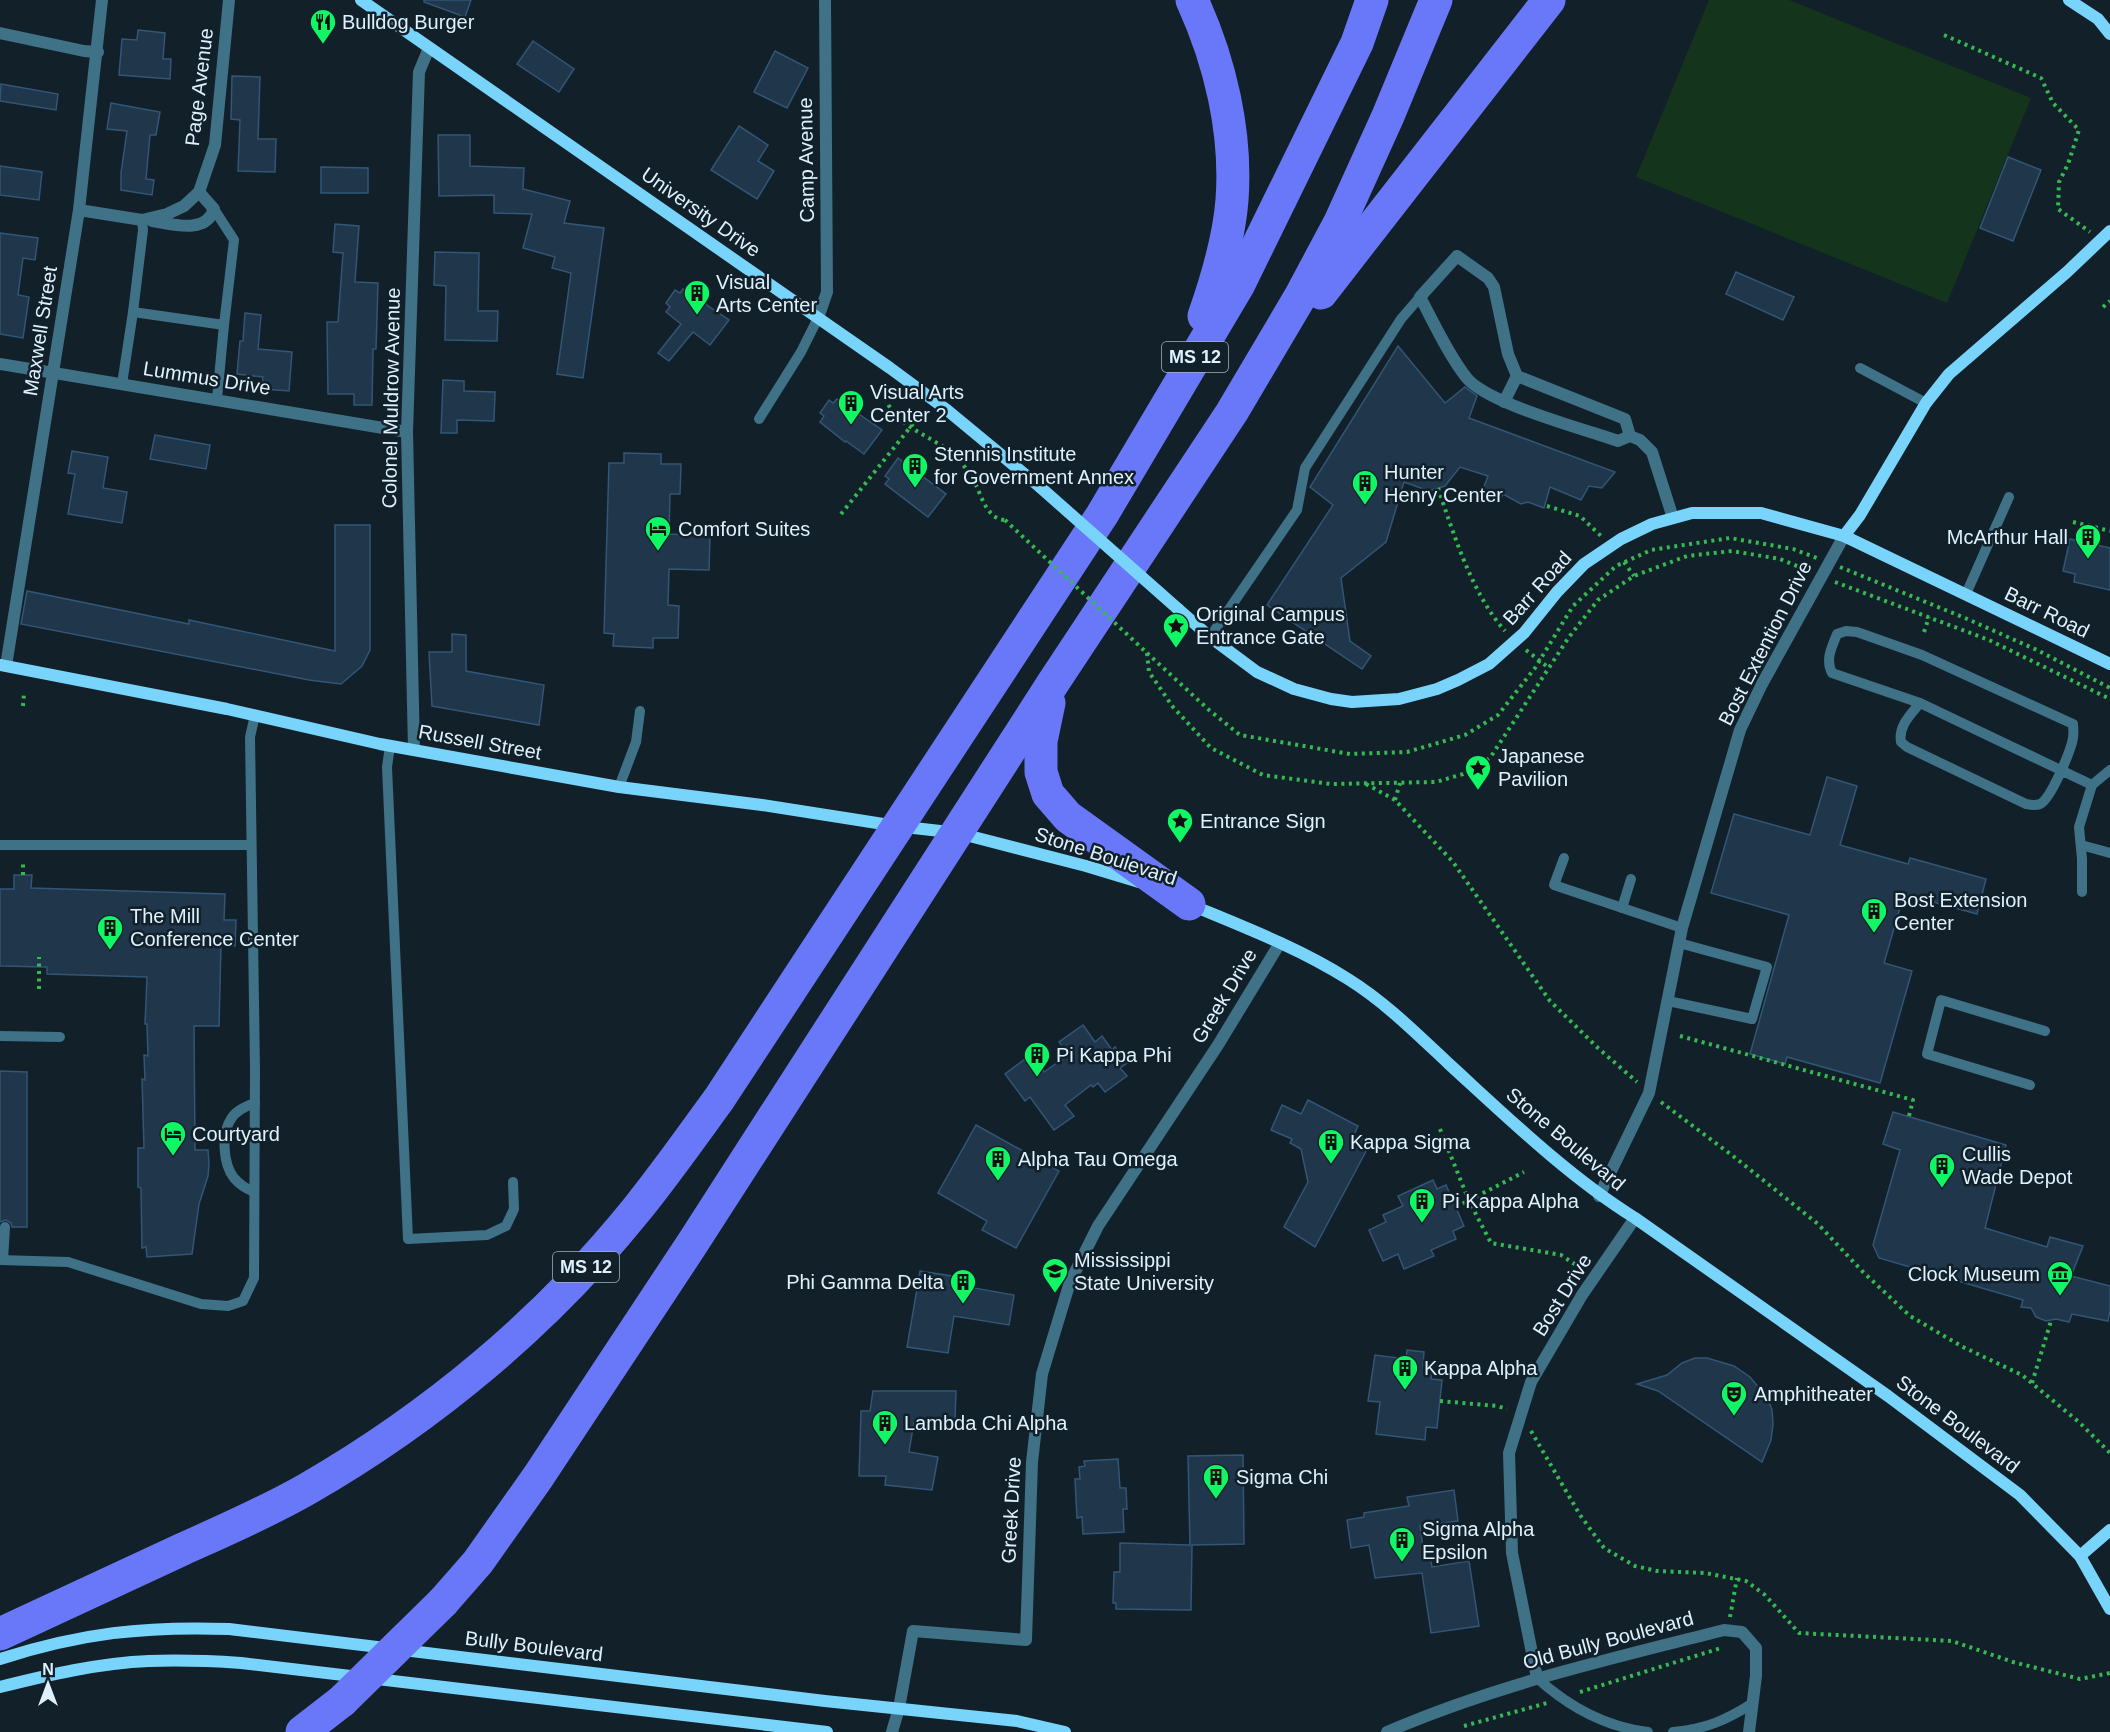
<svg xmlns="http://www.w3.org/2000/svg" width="2110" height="1732" viewBox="0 0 2110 1732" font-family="Arial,sans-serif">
<rect width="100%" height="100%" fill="#12202a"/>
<path fill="#15341c" d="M1709,0H1789L2031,98L1947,303L1636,177Z"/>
<g fill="#1f364b" stroke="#325676" stroke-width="1.5">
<path d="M424,0H471L465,17L424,2Z"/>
<path d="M138,30L165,33L163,59H171L170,79L119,75L122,39L137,40Z"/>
<path d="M533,41L574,69L559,92L517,64Z"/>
<path d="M775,51L808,68L787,108L754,92Z"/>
<path d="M232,76L260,77L258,139H276L275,172L238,171L240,120L231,119Z"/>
<path d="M1,84L58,94L56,110L0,101Z"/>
<path d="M111,103L160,112L156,135H150L146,179L154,180L152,195L121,190V173L127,131L107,129Z"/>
<path d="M739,126L768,145L758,161L774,171L757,199L711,170Z"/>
<path d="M438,135H470V166L524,168L523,189L570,201L564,223L604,228L583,378L557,374L571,273L552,268L555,257L523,248L532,214L494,213V195L439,196Z"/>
<path d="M2008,157L2041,170L2013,241L1980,228Z"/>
<path d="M0,166L42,172L39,200L0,195Z"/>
<path d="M321,167L368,168V193H321Z"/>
<path d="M335,224L359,226L355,282L378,283L376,349H373L372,405H354V394H328L327,322H338L343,253L333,252Z"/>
<path d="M0,233L38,238L35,260L23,258L18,295L29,297L23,338L0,334Z"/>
<path d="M435,252L479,253L478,311H498L497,341L445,340L446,286L434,285Z"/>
<path d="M1736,272L1794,297L1783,320L1726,294Z"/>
<path d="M683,289L729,320L710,345L693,332L669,361L658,353L681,324L666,312L670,307L666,303L675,290L680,293Z"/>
<path d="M245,313L261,315L258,349L292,352L289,391L262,389L263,377L237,374L240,341H243Z"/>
<path d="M1398,346L1445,403L1465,387L1477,396L1469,418L1615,472L1602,488L1589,486L1581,500L1550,487L1544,508L1528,502L1521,504L1503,494L1500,500L1482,492L1488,476L1460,467L1445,486L1429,491L1404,482L1386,542L1341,578L1350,641L1371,656L1362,669L1267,605L1333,505L1310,487Z"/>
<path d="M443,380L464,381V391L495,392L494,421L457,420V433H441Z"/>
<path d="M837,399L882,430L864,454L846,441L845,442L820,422L824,416L820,413L829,400L833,403Z"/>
<path d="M155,435L210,445L206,469L150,459Z"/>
<path d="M72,451L108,457L103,488L127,492L122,523L68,514L75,474L68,473Z"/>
<path d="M624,453L661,454V464H681L680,494H670L669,534L710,536L709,570L669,569L668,605L679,606L678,638H653V648L613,646L614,634L604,633L609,463H624Z"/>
<path d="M898,458L946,494L928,517L885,484L889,479L885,476Z"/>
<path d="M335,525H370V650L362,666L341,684L309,680L21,624L27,591L189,624V620L335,651Z"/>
<path d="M2070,539L2110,548V590L2074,582L2075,574L2063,571Z"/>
<path d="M452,634L466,635V671L544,685L539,725L432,706L429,652H452Z"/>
<path d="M1827,777L1857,786L1840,845L1908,864L1910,858L1986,879L1977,914L1904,894L1884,963L1912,971L1880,1083L1787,1057L1785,1064L1750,1054L1789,915L1711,893L1734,814L1810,835Z"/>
<path d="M14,875H32L31,888L225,894L224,920H236L235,946L221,945L219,1026H194L195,1150H208L209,1164L208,1176L199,1204L192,1254L147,1257L146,1247L142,1248L141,1188L138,1187V1148H144L142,1079L145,1080L144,1055L148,1056L147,1024H145L147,977L47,974V967L0,966V889H14Z"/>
<path d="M1083,1025L1095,1042L1102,1036L1112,1050L1115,1047L1127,1063L1120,1068L1127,1076L1105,1092L1098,1083L1093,1087L1091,1085L1065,1105L1074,1116L1054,1130L1030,1097L1025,1101L1005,1074L1025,1059L1030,1066L1036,1061L1044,1072L1068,1055L1059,1042Z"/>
<path d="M0,1071L27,1072V1227H12L11,1223L6,1220L0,1222Z"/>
<path d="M1308,1100L1358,1126L1354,1135L1371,1142L1315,1247L1284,1227L1308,1182L1301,1149L1290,1143L1292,1139L1271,1130L1282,1105L1301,1114Z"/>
<path d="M1893,1112L2006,1145L1985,1228L2047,1247L2050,1237L2083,1246L2071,1276L2110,1286V1311L2108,1321L2072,1314L2069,1322L2056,1319L2046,1321L2036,1317L2031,1308L2021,1307L2023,1300L1879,1258L1873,1245L1900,1150L1883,1144Z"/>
<path d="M976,1125L1059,1171L1016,1248L982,1230L987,1221L938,1193Z"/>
<path d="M1433,1180L1437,1189L1446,1185L1464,1226L1453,1231L1456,1239L1431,1250L1434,1256L1404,1269L1398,1254L1383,1261L1369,1230L1386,1222L1383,1215L1403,1206L1398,1196Z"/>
<path d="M920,1271L958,1277L957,1285L1014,1295L1009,1325L954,1316L948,1353L907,1347Z"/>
<path d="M1407,1350L1424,1352L1423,1366H1433L1431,1379L1442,1380L1437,1428L1426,1427L1425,1440L1376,1434L1380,1402L1368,1401L1375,1355L1406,1359Z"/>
<path d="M1695,1358H1707L1734,1366L1750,1377L1768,1399L1772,1410L1773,1424L1771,1440L1762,1462L1658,1391L1637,1384L1667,1375L1682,1363Z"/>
<path d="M873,1391H956L955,1421L914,1422L909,1452L938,1457L932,1490L885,1485L886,1476H859L861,1411H870Z"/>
<path d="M1243,1455L1244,1544L1192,1545L1191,1610L1116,1609V1603H1113L1114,1572H1120V1543L1190,1545L1188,1456Z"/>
<path d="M1118,1459L1120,1488H1126L1127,1509H1123L1124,1532L1083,1534L1082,1517L1077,1518L1075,1479H1080L1079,1467L1085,1466L1084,1461Z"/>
<path d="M1454,1490L1458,1521L1420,1526L1424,1555L1430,1554L1432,1567L1469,1561L1479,1626L1431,1633L1422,1573L1375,1578L1369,1545L1351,1548L1347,1520L1364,1517V1513L1409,1506L1407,1497Z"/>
</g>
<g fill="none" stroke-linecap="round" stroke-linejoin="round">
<g stroke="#36b951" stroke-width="4" stroke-dasharray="3 4.5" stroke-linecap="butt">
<path d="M1944,35L2041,78L2053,103L2079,130L2068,164L2059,182L2058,209L2090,232"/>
<path d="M2103,307L2110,301"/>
<path d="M884,383C882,425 931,433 955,456C963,464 970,473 975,483C982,497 987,519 1005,520"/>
<path d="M1438,488C1454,535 1472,594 1505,631"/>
<path d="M1547,506L1580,516L1601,536"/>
<path d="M841,514L920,415"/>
<path d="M2073,522L2110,531"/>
<path d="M1624,562L1634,576"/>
<path d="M1840,567L1965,618L2037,650L2110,688"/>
<path d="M1835,582L1989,640L2110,699"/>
<path d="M1924,632L1929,617"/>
<path d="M1526,650L1549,668"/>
<path d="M1147,653L1149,672L1173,707L1211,748L1263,775L1331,784L1436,782L1463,774L1490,758L1569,637L1598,600L1634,576L1687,556L1732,551L1780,559L1809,571"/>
<path d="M1147,653L1209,710L1240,735L1350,754L1407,752L1465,735L1498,715L1535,668L1573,606L1616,566L1651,550L1730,538L1793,549L1817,558"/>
<path d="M23,706L24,693"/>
<path d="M1366,784L1395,800L1453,862L1550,1001L1598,1048L1637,1082"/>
<path d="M1395,800L1400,783"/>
<path d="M23,875V862"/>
<path d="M39,989V957"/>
<path d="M1680,1036L1913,1100L1909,1116"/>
<path d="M1661,1102L1733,1156L1818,1224L1862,1271L1910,1316L1963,1347L2022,1375L2080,1423L2110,1453"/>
<path d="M1440,1129L1469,1201L1491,1243L1561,1255L1582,1269"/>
<path d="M1456,1207L1524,1172"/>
<path d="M2032,1383L2051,1321"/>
<path d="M1440,1401L1497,1406L1507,1409"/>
<path d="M1531,1431L1580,1515L1604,1548L1635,1566L1657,1571L1705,1573L1746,1581L1765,1595L1799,1633L1952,1641L2013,1662L2080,1679L2110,1673"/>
<path d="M1730,1617L1737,1578"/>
<path d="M1580,1692L1721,1648"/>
<path d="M1464,1726L1547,1703"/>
</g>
<g stroke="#3f7187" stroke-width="10">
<path d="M142,220L143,230L133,312L224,325L234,240L214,209"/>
<path d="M1860,368L1926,403"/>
<path d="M122,384L133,312"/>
<path d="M217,399L224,325"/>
<path d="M759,419L801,352L818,318"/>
<path d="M1966,594L2009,497"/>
<path d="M1210,637L1297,510L1305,468L1401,319L1420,297"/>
<path d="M1920,703C1911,714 1898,726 1901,742L1907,747L2026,804C2031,805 2035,806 2040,804C2051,799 2071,750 2073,738C2074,733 2073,728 2073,724L1922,655L1857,632L1846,631L1837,634C1832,647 1825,659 1832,673L1920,703L2092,785"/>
<path d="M390,746L387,767L408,1239L487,1235L506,1226L514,1209L513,1182"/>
<path d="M619,787L636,742L640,711"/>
<path d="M0,845H251"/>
<path d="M2081,845L2110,853"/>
<path d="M1564,858L1554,885L1682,928"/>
<path d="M2082,892V859L2079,827L2092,785L2110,770"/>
<path d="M1622,908L1631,879"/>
<path d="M1668,1001L1752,1019L1767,967L1679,943"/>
<path d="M0,1036L60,1037"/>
<path d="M2030,1085L1927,1054L1941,1000L2045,1031"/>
<path d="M254,1192C247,1189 239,1184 234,1178C223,1164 221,1134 231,1119C236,1110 246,1106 255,1103"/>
<path d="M0,1260L68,1262L201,1304L228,1306L243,1301L254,1278L255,1070L250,737L255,715"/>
<path d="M3,1260L5,1227"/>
<path d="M1537,1678C1569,1707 1605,1727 1648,1732"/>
<path d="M1673,1732C1705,1729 1725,1721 1753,1703"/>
</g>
<g stroke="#3f7187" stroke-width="12">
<path d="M0,33L84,51L98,52"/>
<path d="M79,210L142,220L167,214L184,206L199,192L215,145L229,0"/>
<path d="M152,221C172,224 206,235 214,209L199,192"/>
<path d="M818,318L827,292L825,0"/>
<path d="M0,364L407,432"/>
<path d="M1504,402L1517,376"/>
<path d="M1630,436L1625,419L1517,376L1508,354L1494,287L1488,278L1457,256L1420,297C1434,323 1448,354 1466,377C1485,403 1584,429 1618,441L1630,436L1640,440L1652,452L1673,518"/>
<path d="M6,666L79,210L102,0"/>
<path d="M414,750L407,432L419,72L429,48"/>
<path d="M1599,1196L1649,1093L1682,928L1740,730L1762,684L1844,536"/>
<path d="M1537,1678L1512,1553L1509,1453L1531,1382L1582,1295L1635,1218"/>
<path d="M892,1732L899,1708L913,1631L1026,1640L1032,1462L1042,1374L1070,1282L1098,1226L1218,1045L1280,943"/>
<path d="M1387,1732C1495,1685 1610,1659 1724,1630L1742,1632L1756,1648V1676L1749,1732"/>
</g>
<g stroke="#78d4fa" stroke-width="12">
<path d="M361,0L890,368L947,410L1040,487"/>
<path d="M2069,0L2098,19L2110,34"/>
<path d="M1844,536L1860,515L1926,403L1949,374L2067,272L2110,231"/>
<path d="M1178,609L1210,637L1257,672L1294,689L1331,699L1352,702L1399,699L1437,689L1458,680L1489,664L1524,633L1557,592L1584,564L1621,539L1652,524L1692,513H1761L1844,536L2110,664"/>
<path d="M0,665L227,709L380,744L619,787L762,805L896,826L958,833L1086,866L1139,882"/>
<path d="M1191,905C1244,927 1299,948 1348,979C1385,1002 1417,1034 1449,1064C1507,1117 1569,1177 1635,1218L1888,1396L2020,1495L2080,1556L2110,1609"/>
<path d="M2080,1556L2110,1530"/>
<path d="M0,1659C81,1633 144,1626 229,1629L825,1701L1017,1721L1065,1732"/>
<path d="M0,1687C48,1675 99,1663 149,1661C180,1660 211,1661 241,1663L827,1732"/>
</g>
<g stroke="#6878f9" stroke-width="33">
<path d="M1192,0C1220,61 1237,132 1232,200C1229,239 1217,279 1204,316"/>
<path d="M1321,293L1549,0"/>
<path d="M1049,703L1041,741V772L1048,794L1068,817L1189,904"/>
<path d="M443,1602L478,1562L538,1477L692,1244L1053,683L1232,412L1300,297L1340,222L1388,116L1436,0"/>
<path d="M0,1634C61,1606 122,1577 183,1549C225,1530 267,1512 307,1489C432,1417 546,1322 637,1209C666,1173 692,1136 719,1099L1102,515L1239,284L1357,43L1372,0"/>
<path d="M302,1732L342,1701"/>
</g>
<path stroke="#36b951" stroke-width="4" stroke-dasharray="3 4.5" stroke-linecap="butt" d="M1005,520L1147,653"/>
<path stroke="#78d4fa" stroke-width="12" d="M1040,487L1178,609"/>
<path stroke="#6878f9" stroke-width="33" d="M342,1701L443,1602"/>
</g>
<defs>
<g id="restaurant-pin" transform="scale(1.35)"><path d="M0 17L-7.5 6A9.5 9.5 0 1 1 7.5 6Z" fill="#11f665" stroke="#12202a"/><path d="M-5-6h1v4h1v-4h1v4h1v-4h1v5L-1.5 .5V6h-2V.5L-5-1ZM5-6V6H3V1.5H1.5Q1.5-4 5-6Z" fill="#111"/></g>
<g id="building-pin" transform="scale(1.35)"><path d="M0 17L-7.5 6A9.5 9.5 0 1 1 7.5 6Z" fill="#11f665" stroke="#12202a"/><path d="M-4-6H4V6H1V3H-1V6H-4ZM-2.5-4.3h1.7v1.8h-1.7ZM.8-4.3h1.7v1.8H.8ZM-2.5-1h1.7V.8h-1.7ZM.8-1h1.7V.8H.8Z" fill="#111"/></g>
<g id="hotel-pin" transform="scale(1.35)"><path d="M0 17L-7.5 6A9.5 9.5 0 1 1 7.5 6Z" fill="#11f665" stroke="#12202a"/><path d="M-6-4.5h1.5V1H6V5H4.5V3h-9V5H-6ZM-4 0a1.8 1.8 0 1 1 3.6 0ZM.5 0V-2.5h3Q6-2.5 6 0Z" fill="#111"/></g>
<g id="sight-pin" transform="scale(1.35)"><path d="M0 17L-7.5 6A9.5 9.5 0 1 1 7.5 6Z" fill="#11f665" stroke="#12202a"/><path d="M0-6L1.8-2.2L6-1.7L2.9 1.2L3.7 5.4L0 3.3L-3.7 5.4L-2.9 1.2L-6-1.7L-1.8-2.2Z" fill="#111"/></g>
<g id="university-pin" transform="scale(1.35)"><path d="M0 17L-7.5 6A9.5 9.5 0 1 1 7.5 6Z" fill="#11f665" stroke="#12202a"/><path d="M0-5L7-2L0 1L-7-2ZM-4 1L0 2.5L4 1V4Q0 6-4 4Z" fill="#111"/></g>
<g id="museum-pin" transform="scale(1.35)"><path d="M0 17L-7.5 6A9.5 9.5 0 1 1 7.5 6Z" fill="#11f665" stroke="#12202a"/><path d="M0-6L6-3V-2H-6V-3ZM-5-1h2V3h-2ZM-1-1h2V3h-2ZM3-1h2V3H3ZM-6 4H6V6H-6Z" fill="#111"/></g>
<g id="theatre-pin" transform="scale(1.35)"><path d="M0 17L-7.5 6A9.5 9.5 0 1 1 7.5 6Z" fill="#11f665" stroke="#12202a"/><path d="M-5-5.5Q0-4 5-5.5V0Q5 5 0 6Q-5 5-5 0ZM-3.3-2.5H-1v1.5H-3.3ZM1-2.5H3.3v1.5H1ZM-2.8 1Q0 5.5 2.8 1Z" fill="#111"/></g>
</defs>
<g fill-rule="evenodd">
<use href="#restaurant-pin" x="323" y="22"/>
<use href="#building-pin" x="697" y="293"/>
<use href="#building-pin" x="851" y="403"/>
<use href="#building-pin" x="915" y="466"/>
<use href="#building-pin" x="1365" y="483"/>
<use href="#hotel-pin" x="658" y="529"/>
<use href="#building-pin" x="2088" y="537"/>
<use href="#sight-pin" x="1176" y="626"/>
<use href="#sight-pin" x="1478" y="768"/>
<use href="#sight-pin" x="1180" y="821"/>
<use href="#building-pin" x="1874" y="911"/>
<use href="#building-pin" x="110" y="928"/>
<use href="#building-pin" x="1037" y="1055"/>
<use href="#hotel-pin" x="173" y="1134"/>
<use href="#building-pin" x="1331" y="1142"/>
<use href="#building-pin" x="998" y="1159"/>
<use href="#building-pin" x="1942" y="1166"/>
<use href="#building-pin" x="1422" y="1201"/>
<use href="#university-pin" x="1055" y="1271"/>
<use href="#museum-pin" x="2060" y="1274"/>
<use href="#building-pin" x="963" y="1282"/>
<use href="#building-pin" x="1405" y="1368"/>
<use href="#theatre-pin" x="1734" y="1394"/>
<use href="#building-pin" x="885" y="1423"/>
<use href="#building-pin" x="1216" y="1477"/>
<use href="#building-pin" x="1402" y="1540"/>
</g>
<g text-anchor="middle" stroke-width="5" stroke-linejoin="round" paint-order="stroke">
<g fill="#12202a" stroke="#a0b2be" stroke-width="1.5">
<rect x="1162" y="342" width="66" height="30" rx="4.5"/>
<rect x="553" y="1252" width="66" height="30" rx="4.5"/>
</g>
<g font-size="18" font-weight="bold" fill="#ddf1fe">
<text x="1195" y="363">MS 12</text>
<text x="586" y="1273">MS 12</text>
</g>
<g font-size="20" fill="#ddf1fe" stroke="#12202a" text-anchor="start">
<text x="342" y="29">Bulldog Burger</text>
<text x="716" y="289">Visual<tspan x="716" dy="23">Arts Center</tspan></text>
<text x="870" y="399">Visual Arts<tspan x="870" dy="23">Center 2</tspan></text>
<text x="934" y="461">Stennis Institute<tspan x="934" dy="23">for Government Annex</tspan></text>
<text x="1384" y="479">Hunter<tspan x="1384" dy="23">Henry Center</tspan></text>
<text x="678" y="536">Comfort Suites</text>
<text x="2068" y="544" text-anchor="end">McArthur Hall</text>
<text x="1196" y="621">Original Campus<tspan x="1196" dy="23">Entrance Gate</tspan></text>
<text x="1498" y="763">Japanese<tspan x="1498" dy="23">Pavilion</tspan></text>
<text x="1200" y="828">Entrance Sign</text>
<text x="1894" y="907">Bost Extension<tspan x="1894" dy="23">Center</tspan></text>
<text x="130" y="923">The Mill<tspan x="130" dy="23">Conference Center</tspan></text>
<text x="1056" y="1062">Pi Kappa Phi</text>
<text x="192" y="1141">Courtyard</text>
<text x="1350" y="1149">Kappa Sigma</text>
<text x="1962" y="1161">Cullis<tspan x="1962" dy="23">Wade Depot</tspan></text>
<text x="1018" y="1166">Alpha Tau Omega</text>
<text x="1442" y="1208">Pi Kappa Alpha</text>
<text x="1074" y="1267">Mississippi<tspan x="1074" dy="23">State University</tspan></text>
<text x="2040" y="1281" text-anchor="end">Clock Museum</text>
<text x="944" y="1289" text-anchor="end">Phi Gamma Delta</text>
<text x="1424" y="1375">Kappa Alpha</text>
<text x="1754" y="1401">Amphitheater</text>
<text x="904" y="1430">Lambda Chi Alpha</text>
<text x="1236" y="1484">Sigma Chi</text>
<text x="1422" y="1536">Sigma Alpha<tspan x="1422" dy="23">Epsilon</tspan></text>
</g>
<g font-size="20" fill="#ddf1fe" stroke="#12202a">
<text transform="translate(199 87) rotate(-83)" y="7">Page Avenue</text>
<text transform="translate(806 160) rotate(-91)" y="7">Camp Avenue</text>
<text transform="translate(701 212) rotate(35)" y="7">University Drive</text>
<text transform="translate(40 331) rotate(-81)" y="7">Maxwell Street</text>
<text transform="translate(207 378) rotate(9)" y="7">Lummus Drive</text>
<text transform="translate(391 398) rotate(-89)" y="7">Colonel Muldrow Avenue</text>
<text transform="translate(1537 588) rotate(-48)" y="7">Barr Road</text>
<text transform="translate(2047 612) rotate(26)" y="7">Barr Road</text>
<text transform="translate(1765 643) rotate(-63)" y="7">Bost Extention Drive</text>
<text transform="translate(480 742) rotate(10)" y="7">Russell Street</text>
<text transform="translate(1106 856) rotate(18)" y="7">Stone Boulevard</text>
<text transform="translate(1224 996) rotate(-59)" y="7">Greek Drive</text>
<text transform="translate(1566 1139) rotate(40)" y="7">Stone Boulevard</text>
<text transform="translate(1562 1295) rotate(-58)" y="7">Bost Drive</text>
<text transform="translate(1958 1424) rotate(37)" y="7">Stone Boulevard</text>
<text transform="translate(1011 1510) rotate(-87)" y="7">Greek Drive</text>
<text transform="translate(1608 1640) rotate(-15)" y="7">Old Bully Boulevard</text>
<text transform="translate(534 1646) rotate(7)" y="7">Bully Boulevard</text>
</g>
</g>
<g transform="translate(48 1684)" stroke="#12202a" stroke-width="4.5" paint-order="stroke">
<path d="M0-4.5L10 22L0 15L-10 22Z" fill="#ddf1fe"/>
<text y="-9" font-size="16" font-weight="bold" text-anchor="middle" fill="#ddf1fe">N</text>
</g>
</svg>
